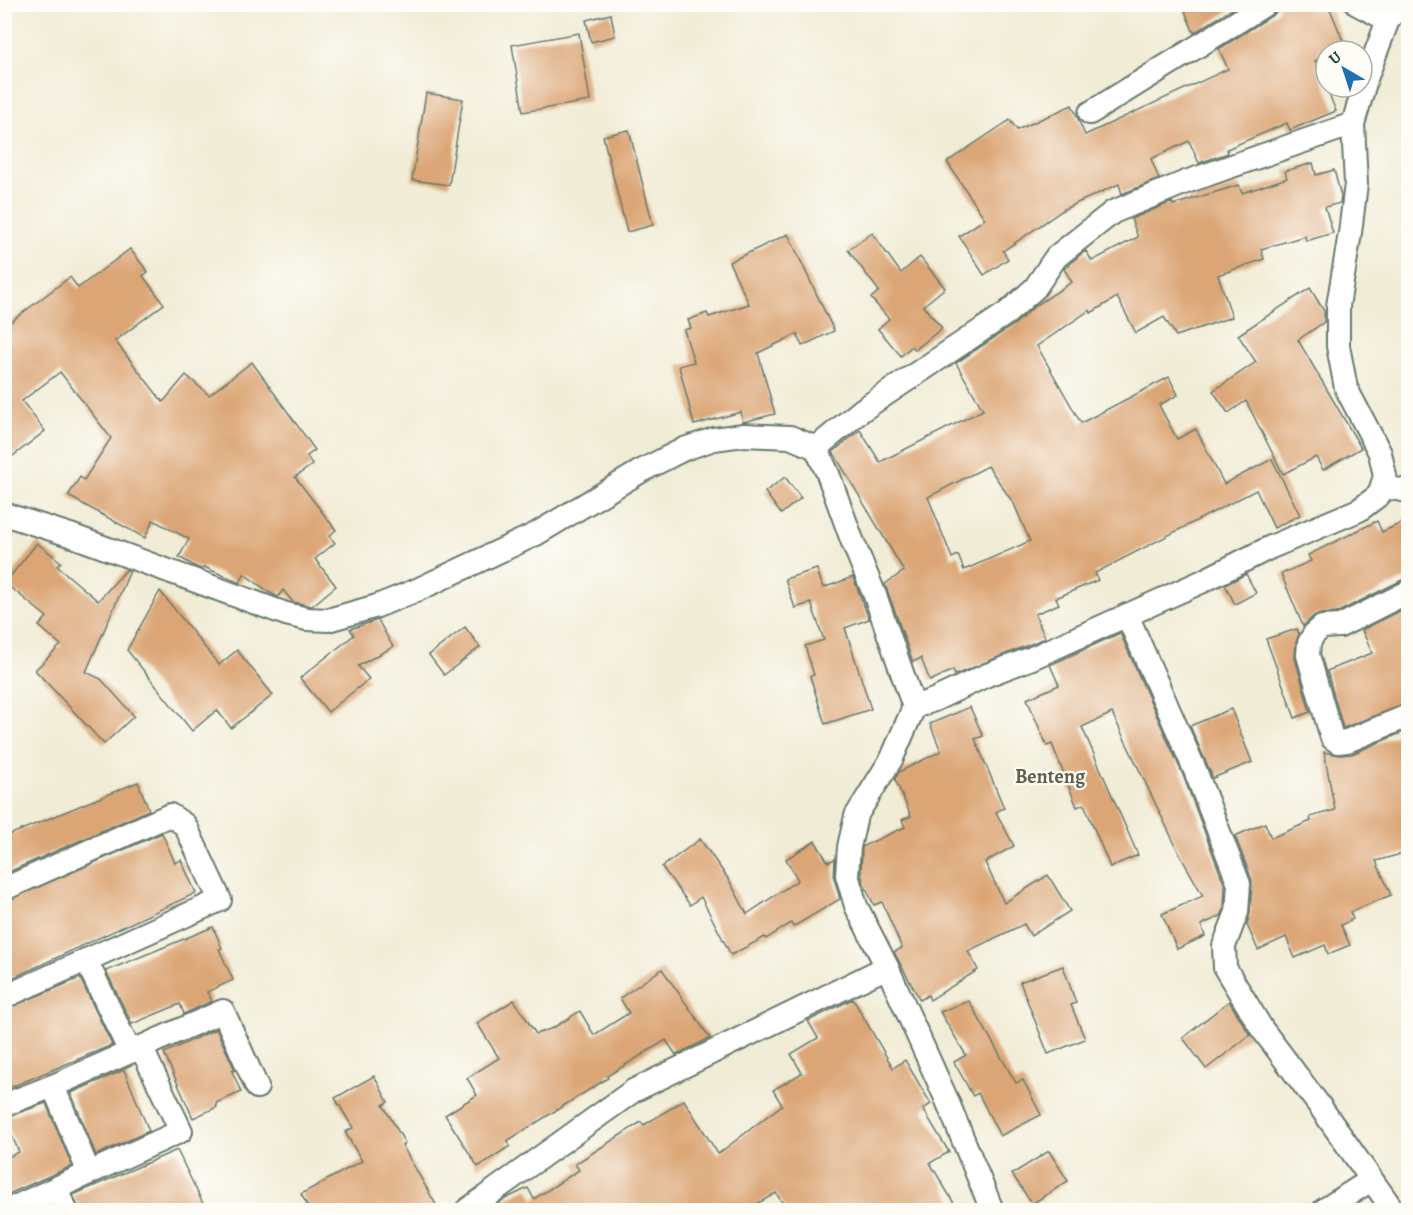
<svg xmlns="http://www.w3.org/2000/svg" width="1413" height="1215" viewBox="0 0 1413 1215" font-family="Alegreya,serif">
<rect width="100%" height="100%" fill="#fdfcf7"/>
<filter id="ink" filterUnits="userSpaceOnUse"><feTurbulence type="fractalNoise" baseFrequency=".0167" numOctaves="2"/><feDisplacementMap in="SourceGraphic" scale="12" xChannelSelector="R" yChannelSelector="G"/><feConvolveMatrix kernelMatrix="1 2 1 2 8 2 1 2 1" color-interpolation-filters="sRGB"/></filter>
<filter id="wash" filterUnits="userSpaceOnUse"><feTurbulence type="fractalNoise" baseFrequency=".008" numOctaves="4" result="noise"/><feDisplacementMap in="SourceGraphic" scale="24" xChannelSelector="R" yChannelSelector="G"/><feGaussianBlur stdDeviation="1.35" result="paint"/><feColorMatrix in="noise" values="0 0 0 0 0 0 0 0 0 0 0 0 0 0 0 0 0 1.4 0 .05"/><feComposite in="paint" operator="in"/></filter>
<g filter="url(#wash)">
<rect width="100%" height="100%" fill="#f1ecd6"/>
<g id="blocks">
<g fill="#dba574" fill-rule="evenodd">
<path d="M1182,4H1240L1194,33Z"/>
<path d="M1279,4H1328L1346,48L1338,51H1326V56L1315,61L1336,111L1290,130L1287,123L1227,149L1228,153L1199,163L1189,141L1151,159L1159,179L1122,194L1119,184L1066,208L1003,251L1008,259L984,275L959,236L985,219L947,162L1010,120L1017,130L1072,105L1085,135L1228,69L1219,49L1273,15L1278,11Z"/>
<path d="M611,14L615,36L591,42L586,20Z"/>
<path d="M579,33L590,101L523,112L512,45Z"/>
<path d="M426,93L463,99L449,185L412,180Z"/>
<path d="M629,130L653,225L627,232L603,136Z"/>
<path d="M1313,163L1316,175L1334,170L1341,196L1340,203L1325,207L1333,233L1306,241L1305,236L1261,249L1264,259L1218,275L1232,317L1176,336L1164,317L1136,333L1117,297L1091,313L1090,310L1037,346L1081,423L1169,377L1178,395L1159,405L1177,439L1196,429L1224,484L1272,459L1300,515L1274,528L1256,490L1095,573L1098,580L1056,598L1059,604L1035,614L1045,638L955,675L953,670L930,681L921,658L913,662L885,584L904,571L833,452L860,430L880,462L983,410L956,363L1015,324L1035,306L1072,282L1064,269L1080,255L1086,251L1092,261L1138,237L1131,219L1172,202L1173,205L1239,185L1242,193L1287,178L1285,171ZM988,466L1014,504L1030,541L964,570L958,555L952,558L928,497Z"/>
<path d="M872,233L901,273L920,257L945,288L923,306L942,328L915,350L912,346L901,356L878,329L889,319L871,298L879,291L848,250Z"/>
<path d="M788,234L834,331L802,346L797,334L758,353L775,414L743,422L741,412L694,425L679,366L694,362L684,330L691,328L688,320L707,313L709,317L749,304L729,262Z"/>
<path d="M130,249L148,272L143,276L164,304L115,341L163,402L186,375L209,395L252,362L315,450L307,456L312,465L295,477L336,530L329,536L335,543L315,559L336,586L312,606L293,602L283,590L278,597L272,594L244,574L240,583L204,567L202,569L196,567L179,557L189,539L153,520L145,538L68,496L80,477L84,480L111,438L60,372L22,401L45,431L4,463V327L70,277L78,288Z"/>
<path d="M1310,288L1324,311V322L1298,340L1361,448L1323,470L1316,457L1283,474L1246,401L1228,413L1213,391L1256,362L1238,335Z"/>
<path d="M785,477L801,498L781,514L765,492Z"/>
<path d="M1408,520V579L1402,580L1336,613L1321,614L1314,616L1303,626L1281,574L1311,561L1308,555L1377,521L1382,532Z"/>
<path d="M37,543L61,562L57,566L98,601L126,570L130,571L86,672L101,679L134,716L104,744L35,670L61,645L39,626L47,617L5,583Z"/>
<path d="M817,569L823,588L853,577L869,619L845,628L871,709L825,724L810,676L814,675L805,646L824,640L811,603L795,608L785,579Z"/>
<path d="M1246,574L1256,593L1235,604L1225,585Z"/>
<path d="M160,591L219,665L237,650L273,695L231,728L217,710L192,731L127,650Z"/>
<path d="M1408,607V703L1343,728L1327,671L1372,653L1362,630Z"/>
<path d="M378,620L393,647L358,666L369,679L328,712L300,678L354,635L350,629Z"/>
<path d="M465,627L480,647L444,675L429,655Z"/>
<path d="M1297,629L1299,634L1296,642L1295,658L1310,712L1295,718L1266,639Z"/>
<path d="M1120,633L1183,775L1225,886L1224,909L1221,916L1201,925L1205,936L1177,949L1162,914L1203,896L1180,855L1112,713L1082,727L1138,855L1110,867L1084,804L1077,807L1052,744L1047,746L1027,699L1059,685L1050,665Z"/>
<path d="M970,707L983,736L975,739L1004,808L996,812L1014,846L985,862L1004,903L1048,875L1070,911L1031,936L1024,924L968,951L978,970L930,1000L928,995L920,1000L894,952L902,948L882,902L874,905L864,884L861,874L862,849L863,846L905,827L902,820L911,816L895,779L899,772L941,751L930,724Z"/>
<path d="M1231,709L1252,762L1213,778L1190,726Z"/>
<path d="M1408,730V852L1376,861L1391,895L1350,912L1353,919L1341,925L1350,945L1328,954L1325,945L1295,958L1286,937L1258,950L1247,925L1250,913L1252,880L1235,836L1265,823L1271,838L1311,821L1310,817L1335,810L1324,752L1339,755L1352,754Z"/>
<path d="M138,782L149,810L4,874V837Z"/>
<path d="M162,833L175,863L181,860L196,893L4,982V902Z"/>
<path d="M700,839L729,880L747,914L798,880L786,859L815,841L828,862L835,859L834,878L840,899L793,927L791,923L766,939L765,937L731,955L701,897L690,905L662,867Z"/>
<path d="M213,927L222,948L219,949L233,980L207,992L212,1001L184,1014L180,1004L132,1024L106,971Z"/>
<path d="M1063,966L1076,1003L1071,1005L1085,1039L1048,1054L1020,982Z"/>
<path d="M662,969L710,1038L676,1055L666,1040L607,1076L608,1078L507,1141L510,1146L478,1167L445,1115L477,1095L467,1078L499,1058L477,1023L514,1000L536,1034L553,1028L580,1011L594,1035L629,1013L620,998Z"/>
<path d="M80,978L112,1045L4,1090V1010Z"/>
<path d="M853,999L893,1068L905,1060L931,1104L923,1109L949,1152L930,1163L958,1210H787L776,1193L746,1210H489L503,1200L528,1188L534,1199L579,1170L575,1164L641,1122L644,1125L684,1100L718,1154L782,1105L773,1090L802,1073L791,1054L818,1038L808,1021Z"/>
<path d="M969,1001L1016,1083L1023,1080L1041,1115L1000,1136L978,1093L973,1096L954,1062L966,1055L940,1012Z"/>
<path d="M1229,1001L1250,1035L1206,1069L1183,1038Z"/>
<path d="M216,1029L235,1070L232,1071L241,1092L216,1103L217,1107L193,1118L164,1053Z"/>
<path d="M124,1070L149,1131L96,1155L71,1093Z"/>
<path d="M374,1076L388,1102L383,1105L405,1143L402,1145L439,1210H310L301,1194L362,1161L345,1132L353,1128L335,1098Z"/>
<path d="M46,1103L72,1166L4,1196V1159L19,1152L4,1118Z"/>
<path d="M177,1150L206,1210H79L73,1195Z"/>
<path d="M1049,1151L1068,1181L1032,1204L1012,1174Z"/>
</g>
</g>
</g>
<g filter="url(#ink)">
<use href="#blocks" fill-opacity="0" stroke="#687a6d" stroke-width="1.5"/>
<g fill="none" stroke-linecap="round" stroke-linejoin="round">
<g stroke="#687a6d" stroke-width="26">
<g id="street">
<path d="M1357,4L1388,20"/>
<path d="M1090,113L1266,4"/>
<path d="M816,448L862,410L1007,313L1035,288L1056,257L1113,212L1186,182L1353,124"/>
<path d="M1383,487L1408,491"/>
<path d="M4,514L73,536L286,614L307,619L328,620L377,606L417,590L536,534L641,471L684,449L714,439L743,435L790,437L816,448L828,474L852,540L876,598L914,707L892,758L856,816L849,847L847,875L856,906L887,967L946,1098L992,1210"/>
<path d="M1408,592L1340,626L1322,627L1314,634L1309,643L1308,655L1332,738L1338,742L1347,741L1408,716"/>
<path d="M1127,615L1195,770L1239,884L1237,912L1224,946L1225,968L1262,1029L1319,1105L1393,1210"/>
<path d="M914,707L934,700L987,675L1032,658L1201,582L1271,547L1359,510L1379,495L1385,476L1380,453L1346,388L1338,346V306L1350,233L1356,184L1353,124L1367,76L1388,20L1400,4"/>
<path d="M4,889L170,815L185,825L220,900L4,997"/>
<path d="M86,960L130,1052"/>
<path d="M53,1086L89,1173"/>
<path d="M4,1105L53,1086L223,1011L257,1087"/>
<path d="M55,1189L66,1210"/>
<path d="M8,1210L181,1131L141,1047"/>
<path d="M467,1210L633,1091L887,967"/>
<path d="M1324,1210L1371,1180"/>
</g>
</g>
<use href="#street" stroke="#fff" stroke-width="22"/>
</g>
</g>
<g text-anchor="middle" stroke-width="4.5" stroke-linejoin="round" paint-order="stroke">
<g font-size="20" font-weight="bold" fill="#61614a" stroke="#fdfcf7">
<text x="1050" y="783">Benteng</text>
</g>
</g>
<rect width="1413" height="1215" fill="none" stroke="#fdfcf7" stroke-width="24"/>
<g transform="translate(1344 69) rotate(321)"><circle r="28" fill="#fdfcf7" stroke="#a4b0a9" stroke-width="1.5"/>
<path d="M0-4.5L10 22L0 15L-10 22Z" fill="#1f6fb2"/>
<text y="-9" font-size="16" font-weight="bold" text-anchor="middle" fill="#1f3d34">U</text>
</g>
</svg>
